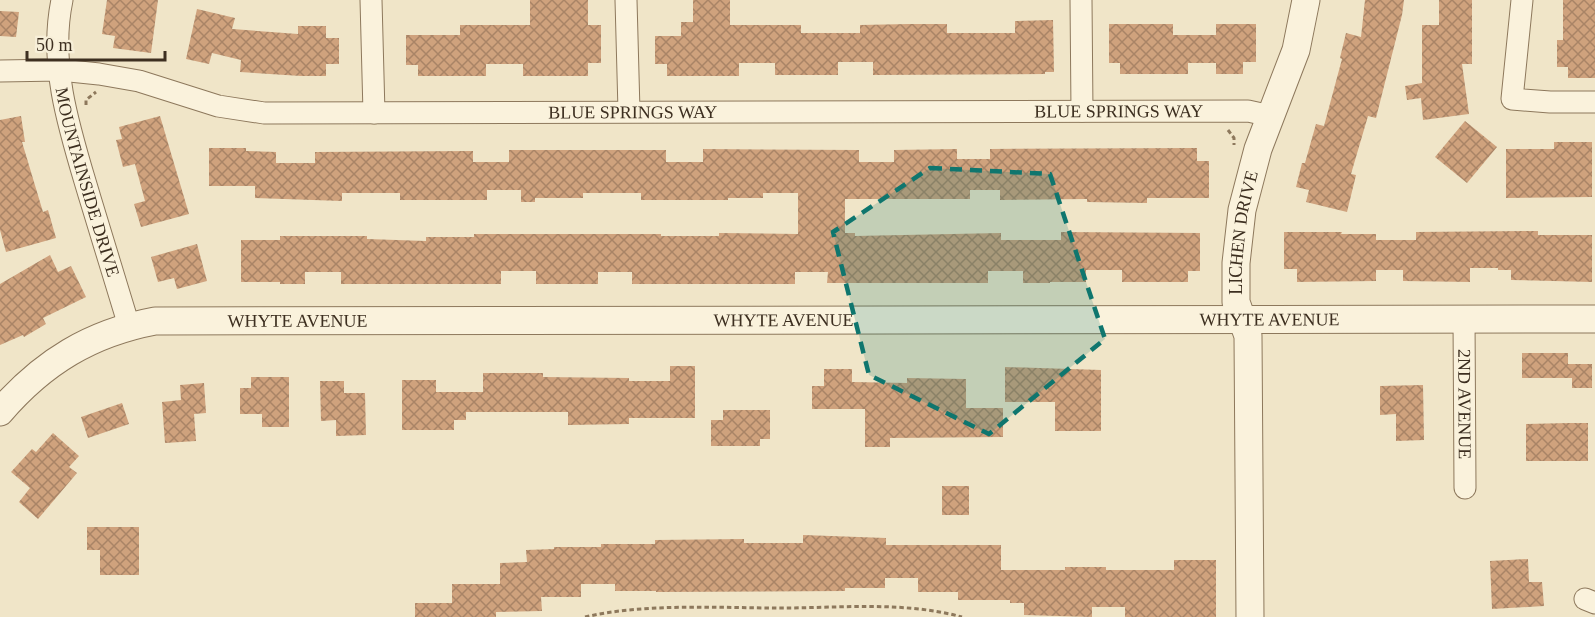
<svg xmlns="http://www.w3.org/2000/svg" width="1595" height="617" viewBox="0 0 1595 617" font-family="Georgia,serif">
<defs>
<pattern id="building-cross-hatch" width="8" height="8" patternUnits="userSpaceOnUse" patternTransform="scale(1.5)"><rect width="8" height="8" fill="#cfa27d"/><path d="M0 0l8 8M0 8l8-8" fill="none" stroke="#a98466"/></pattern>
</defs>
<rect width="100%" height="100%" fill="#f0e5c8"/>
<g fill="url(#building-cross-hatch)">
<path d="M107,0H158L151,53L113,48L115,36L102,34Z"/>
<path d="M530,0H588V25H601V63H588V76H523V64H486V76H418V65H406V35H460V25H530Z"/>
<path d="M693,0H730V25H801V33H860V25L908,24H947V33H1015V21L1053,20L1054,72H1045V74L873,75V62H838V75H775V63H739V76H667V64H655V36H681V22H693Z"/>
<path d="M1365,0H1404L1402,15L1376,118L1368,116L1351,174L1356,175L1347,212L1306,202L1309,190L1296,187L1302,163H1305L1316,124L1324,126L1342,59L1340,58L1346,33L1361,37Z"/>
<path d="M1439,0H1472V64H1462L1469,114L1423,120L1421,98L1407,100L1405,86L1422,83V25H1439Z"/>
<path d="M1563,0H1595V78H1568V67H1557V40H1563Z"/>
<path d="M197,9L235,18L232,29L298,34V26H326V38H339V64H326V76H301L240,72L241,60L212,53L209,64L186,59Z"/>
<path d="M0,11L19,12L16,37L0,36Z"/>
<path d="M1109,24H1173V35H1216V24H1256V62H1243V74H1216V63H1188V74H1120V63H1109Z"/>
<path d="M21,116L25,142H22L43,212L48,210L56,238L6,252L0,230V120Z"/>
<path d="M160,116L189,214L141,227L134,204L145,201L135,164L123,167L116,140L122,139L119,127Z"/>
<path d="M1465,121L1497,147L1467,183L1435,157Z"/>
<path d="M1554,142H1592V197L1506,198V149H1554Z"/>
<path d="M209,148H246V151L276,152V163H315V152L473,151V162H509V150H666V162H703V149L859,150V162H894V150L957,149V159H990V149L1197,148V161H1209V198H1147V203L1087,202V199L1000,200V190H970V199H845V233H855V236L1001,233V240H1061V232L1200,233V271H1188V282H1122V270H1086V282H1050V283H1023V271H988V283H827L828,272H795V284H632V272H598V284H536V271H501V284H341V272H305V284H280V282H241V240H280V236H367V239L426,241V237H474V234H661V236H719V233L798,234V193H763V198H728V200H641V193H583V198H535V202H521V190H487V200H400V193H342V201L255,198V186H209Z"/>
<path d="M1538,231V235H1592V282L1511,280V270H1498V268H1470V282L1403,281V270H1376V281L1297,282V269H1284V232H1342L1341,234H1376V240H1416V232Z"/>
<path d="M197,244L207,281L177,289L174,278L158,282L151,257Z"/>
<path d="M50,255L58,272L71,266L86,297L43,318L46,324L24,337L23,335L0,345V284Z"/>
<path d="M1522,353H1568V364H1592V388H1572V378H1522Z"/>
<path d="M670,366H695V418H629V424L568,425V412H466V420H454V430H402V380H436V392H483V373H543V377L629,378V381H670Z"/>
<path d="M1005,367L1101,370V431H1055V402H1005Z"/>
<path d="M824,369H852V382L907,383V378L966,379V408H1003V437L890,438V447H865V409H812V386H824Z"/>
<path d="M251,377H289V427H262V414H240V388H251Z"/>
<path d="M320,381H344V393H365L366,435L336,436V420L321,421Z"/>
<path d="M204,383L206,413L194,414L196,441L165,443L162,402L181,400L180,385Z"/>
<path d="M1423,385L1424,440L1396,441V414L1380,415V386Z"/>
<path d="M122,403L129,424L88,438L81,417Z"/>
<path d="M723,410H770V439H760V446H711V420H723Z"/>
<path d="M1569,423H1588V461H1526V424Z"/>
<path d="M53,433L79,456L69,467L77,473L38,519L19,502L30,488L11,472L32,449L36,452Z"/>
<rect x="942" y="486" width="27" height="29"/>
<path d="M87,527H139V575H100V550H87Z"/>
<path d="M803,535L886,538V545H1001V570H1065V567H1106V570H1174V560H1216V617H1125V607H1092V617L1024,615V603H1010V600H958V592H918V578H885V588H845V591L656,592V591H615V584H581V597H541L542,611L496,612V617H415V603H452V584H500V563L527,562L526,550L554,549V547H601V544H655V540L744,539V543H803Z"/>
<path d="M1528,559L1529,582H1542L1544,606L1492,609L1490,561Z"/>
</g>
<g fill="none" stroke-linecap="round" stroke-linejoin="round">
<g stroke="#8d785c" stroke-width="23">
<g id="minor">
<path id="s1" d="M62,0C48,67 71,134 90,198C103,241 116,283 129,326"/>
<path d="M371,0L374,113"/>
<path d="M626,0L629,111"/>
<path d="M1081,0L1082,111"/>
<path d="M1522,0L1512,99L1550,102H1595"/>
<path id="s2" d="M0,71L60,70L99,74L139,81L218,106L264,113L1248,111L1271,116"/>
<path id="s3" d="M1464,318L1465,488"/>
<path d="M1585,599L1595,603"/>
</g>
</g>
<g stroke="#8d785c" stroke-width="29">
<g id="tertiary">
<path id="s4" d="M0,412C43,362 91,333 155,321L1595,319"/>
<path id="s5" d="M1250,617L1248,336L1236,302V263L1242,210L1258,149L1296,50L1306,0"/>
</g>
</g>
<g stroke="#8d785c" stroke-width="3" stroke-dasharray="4.5 3" stroke-linecap="butt">
<path d="M86,105V100L96,92"/>
<path d="M1228,130L1234,138V145"/>
<path d="M585,617C645,603 718,608 780,608C840,608 904,601 962,617"/>
</g>
<use href="#minor" stroke="#faf2dc" stroke-width="21"/>
<use href="#tertiary" stroke="#faf2dc" stroke-width="27"/>
</g>
<path fill="#0f766e" fill-opacity="0.2" stroke="#0f766e" stroke-width="4.5" stroke-dasharray="12 8" stroke-linejoin="round" d="M930,168L1050,174L1105,339L989,434L869,375L833,232Z"/>
<g text-anchor="middle" stroke-width="5" stroke-linejoin="round" paint-order="stroke">
<g font-size="18" fill="#3d2f20" stroke="#f7efd8">
<text dy="6" stroke="none"><textPath href="#s2" startOffset="1124">BLUE SPRINGS WAY</textPath></text>
<text dy="6" stroke="none"><textPath href="#s2" startOffset="638">BLUE SPRINGS WAY</textPath></text>
<text dy="6" stroke="none"><textPath href="#s1" startOffset="186">MOUNTAINSIDE DRIVE</textPath></text>
<text dy="6" stroke="none"><textPath href="#s5" startOffset="387">LICHEN DRIVE</textPath></text>
<text dy="6" stroke="none"><textPath href="#s4" startOffset="1298">WHYTE AVENUE</textPath></text>
<text dy="6" stroke="none"><textPath href="#s4" startOffset="812">WHYTE AVENUE</textPath></text>
<text dy="6" stroke="none"><textPath href="#s4" startOffset="326">WHYTE AVENUE</textPath></text>
<text dy="6" stroke="none"><textPath href="#s3" startOffset="86">2ND AVENUE</textPath></text>
</g>
</g>
<path d="M27 51v9h138v-9" fill="none" stroke="#3d2f20" stroke-width="3"/>
<text x="36" y="51" font-size="18" fill="#3d2f20" stroke="#f7efd8" stroke-width="4.5" paint-order="stroke">50 m</text>
</svg>
